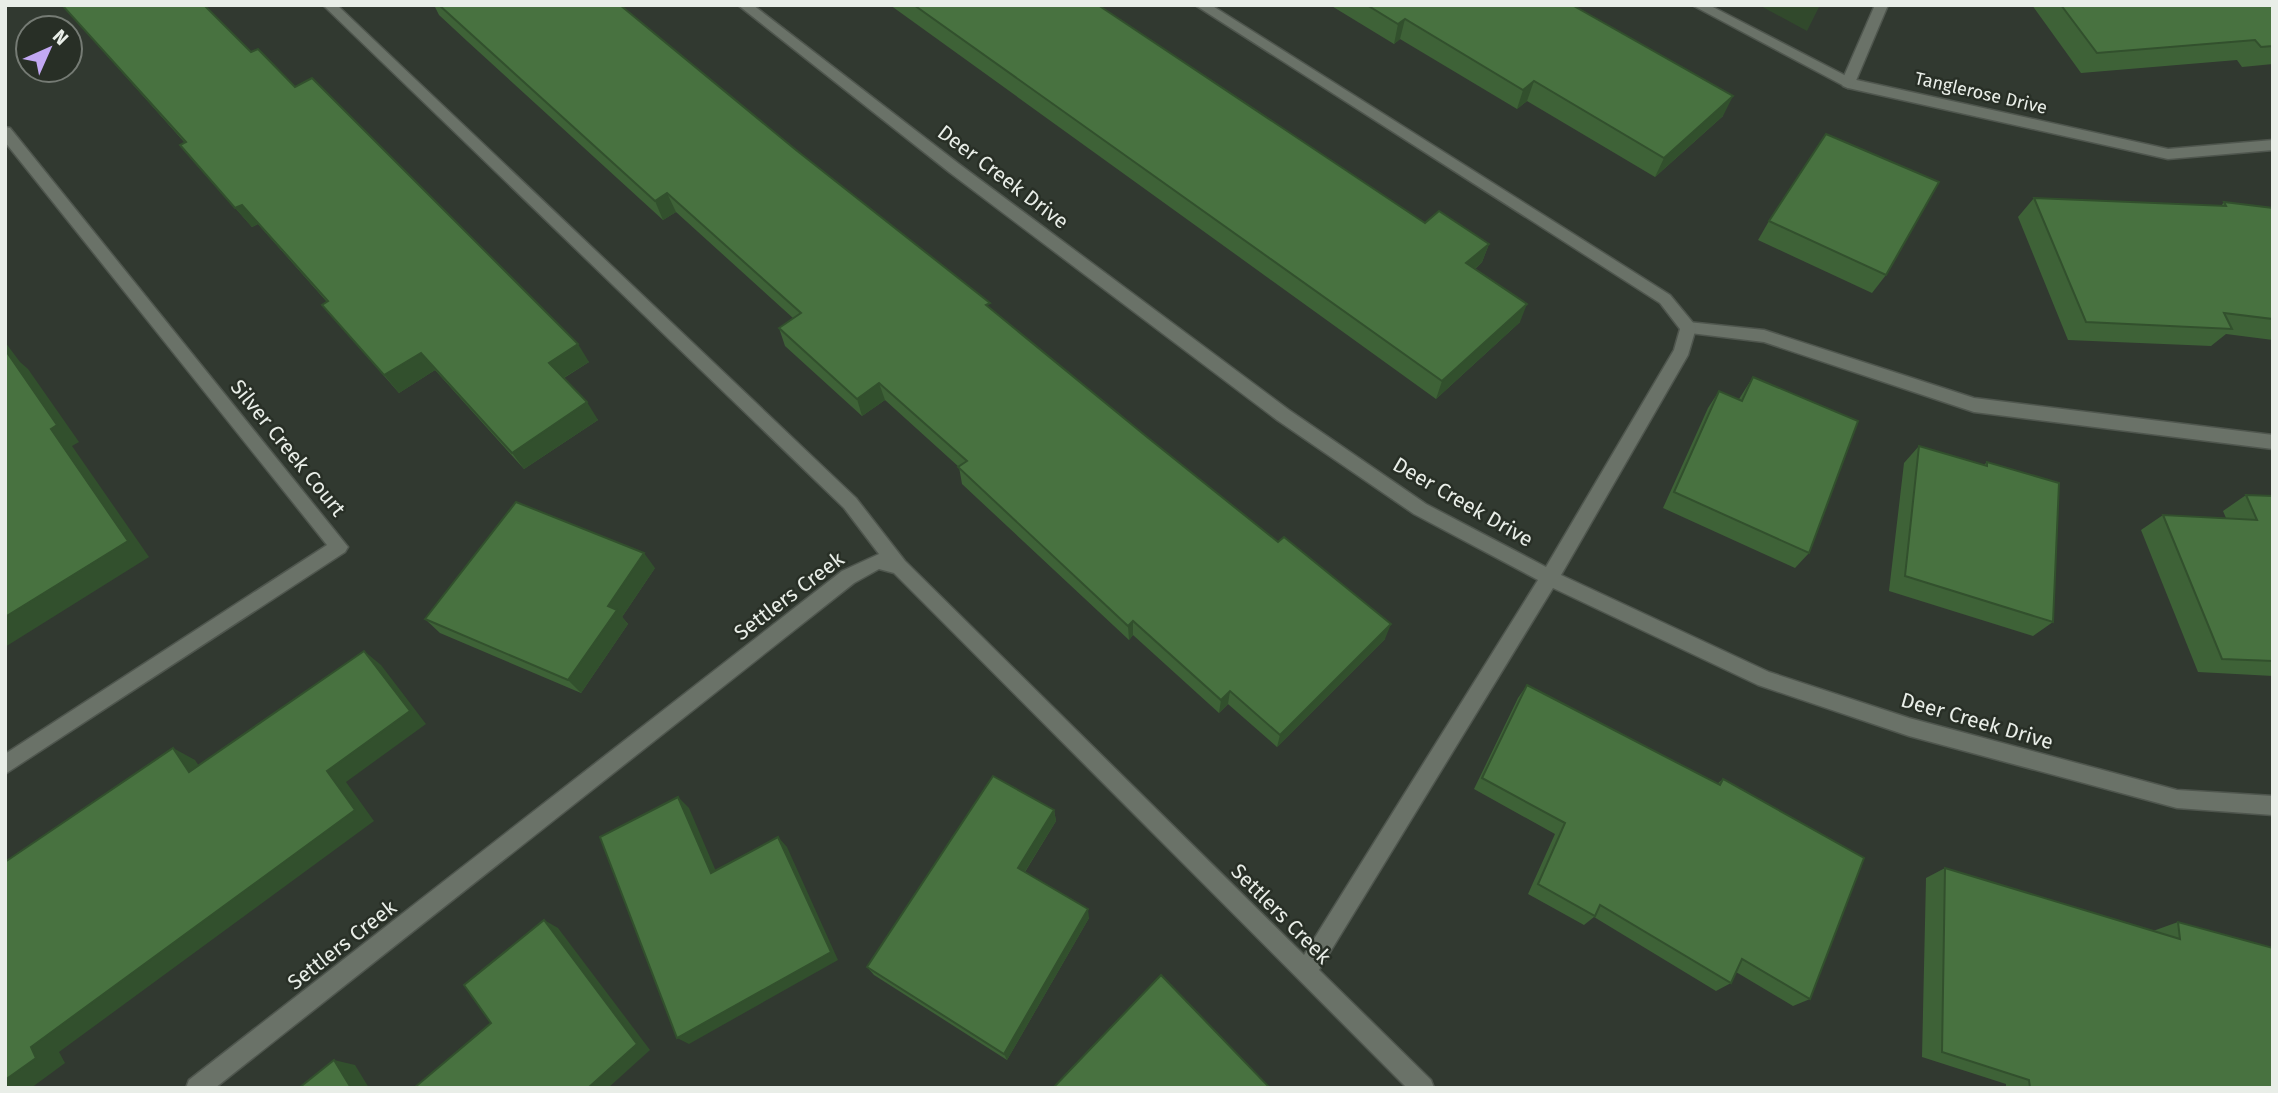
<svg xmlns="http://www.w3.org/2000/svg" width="2278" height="1093" viewBox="0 0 2278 1093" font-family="'Fira Sans',sans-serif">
<rect width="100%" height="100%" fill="#313930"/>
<path fill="#31492c" d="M1759,5H1820L1807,31Z"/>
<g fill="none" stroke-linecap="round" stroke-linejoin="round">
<g stroke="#4f564e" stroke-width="3">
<path id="service" d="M1688,322L1764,330L1974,398L2273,435V449L1974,412L1764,342L1682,332L1680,328L1682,324Z"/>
</g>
<g stroke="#4f564e" stroke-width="3">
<g id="minor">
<path d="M323,5H337L856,498L905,561L1304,955L1538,580L1414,514L1277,420L949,172L738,5H753L959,164L1289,410L1426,504L1546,567L1674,350L1680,329L1660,303L1195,5H1211L1670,295L1694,324L1696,328L1688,355L1561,575L1769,672L1909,718L2177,790L2273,796V815L2177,808L1909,736L1758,685L1553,588L1319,970L1431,1080L1434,1088H1407L894,573L879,569L854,583L215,1088H186L189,1080L842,571L879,554L844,508Z"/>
<path d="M1692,5H1709L1852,79L2168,149L2273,140V150L2168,159L1848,88Z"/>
<path d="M5,127L10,128L348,547L345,552L5,774V754L327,545L5,142Z"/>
</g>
</g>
<g stroke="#4f564e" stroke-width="3">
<path id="tertiary" d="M1875,5H1888L1855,83L1848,88L1843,86L1841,83Z"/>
</g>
<use href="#service" fill="#6a7268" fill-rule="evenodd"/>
<use href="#minor" fill="#6a7268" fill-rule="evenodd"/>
<use href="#tertiary" fill="#6a7268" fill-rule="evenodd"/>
</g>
<g fill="#3e6237">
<path d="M62,5L251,52L295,87L589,362L564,378L598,420L524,469L435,370L399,393L322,305L327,302L258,224L252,227L180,145L185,143Z"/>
<path d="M434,5H620L991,310L1385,639L1277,747L1228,704L1219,713L1133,635L1129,640L962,484L959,467L885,400L862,416L785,346L779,328L793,318L676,212L663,220L467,41L439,15Z"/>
<path d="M890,5H1098L1425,223L1489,244L1482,262L1475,269L1520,322L1436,399Z"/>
<path d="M1330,5H1572L1723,116L1655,177L1527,101L1517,109L1400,39L1394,44Z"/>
<path d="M2032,5H2273V64L2242,67L2237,60L2081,73Z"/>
<path d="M2034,198L2221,206L2224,202L2273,208V340L2226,334L2211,346L2068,340L2018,217Z"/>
<path d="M1769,221L1886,275L1872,293L1758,240Z"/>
<path d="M1753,377L1809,553L1795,568L1663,508L1708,408L1719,391L1739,399Z"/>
<path d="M1919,446L1984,465L1987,462L2053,622L2033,636L1889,591L1904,463Z"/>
<path d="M2246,495L2273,496V676L2198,672L2141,530L2163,515L2226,518L2223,511Z"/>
<path d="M655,568L622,617L628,624L581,693L440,633L425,619Z"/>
<path d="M1527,685L1717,784L1723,779L1810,999L1793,1006L1736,972L1731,983L1716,991L1594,917L1584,925L1528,894L1555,834L1474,789L1518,698Z"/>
<path d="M1054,810L1056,821L1025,872L1089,918L1007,1060L874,975L867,967Z"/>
<path d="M1945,868L2153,931L2178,922L2273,1088H2006V1084L1922,1057L1926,878Z"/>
</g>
<g fill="#32502d">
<path d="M1405,19L1400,39L1394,44L1398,24Z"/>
<path d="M1534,81L1527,101L1517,109L1523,90Z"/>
<path d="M1733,96L1723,116L1655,177L1664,158Z"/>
<path d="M667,193L676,212L663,220L655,201Z"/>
<path d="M242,205L258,224L252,227L235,208Z"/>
<path d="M1489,244L1482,262L1460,282L1466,263Z"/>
<path d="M1527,304L1520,322L1436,399L1442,381Z"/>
<path d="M5,342L20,362L28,369L79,442L72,446L149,557L5,647V617L51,429L5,354Z"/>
<path d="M578,344L589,362L560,380L549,363Z"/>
<path d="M421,353L435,370L399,393L384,375Z"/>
<path d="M879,383L885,400L862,416L857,399Z"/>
<path d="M587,402L598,420L524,469L512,453Z"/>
<path d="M644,553L655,568L622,617L628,624L581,693L568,680L608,606Z"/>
<path d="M1133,621V635L1129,640L1128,626Z"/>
<path d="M1391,624L1385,639L1277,747L1280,735Z"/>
<path d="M364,651L381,665L426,724L346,782L374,821L59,1052L65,1063L31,1088H5V1080L31,1047L327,771Z"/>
<path d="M1230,691L1228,704L1219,713L1221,700Z"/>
<path d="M173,748L195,760L211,784L189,772Z"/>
<path d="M678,797L689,808L721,883L711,873Z"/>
<path d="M1054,810L1056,821L1021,878L1018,868Z"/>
<path d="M778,837L787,847L838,960L689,1044L677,1038Z"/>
<path d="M1088,909L1089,918L1007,1060L1004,1054Z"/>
<path d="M544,920L558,928L650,1050L608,1088H588Z"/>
<path d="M334,1060L355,1065L369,1088H351Z"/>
</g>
<g fill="#487240" stroke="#32502d" stroke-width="2">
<path d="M62,5H204L251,52L258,49L295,87L312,78L578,344L549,363L587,402L512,453L421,353L384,375L322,305L328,301L242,205L235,208L180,145L186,142Z"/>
<path d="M439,5H620L796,150L990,303L986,305L1147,437L1278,542L1284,537L1391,624L1280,735L1230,691L1221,700L1133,621L1128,626L958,467L967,461L879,383L857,399L779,328L801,313L667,193L655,201Z"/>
<path d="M914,5H1098L1425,223L1439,211L1489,244L1466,263L1527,304L1442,381Z"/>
<path d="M1367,5H1572L1733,96L1664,158L1534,81L1523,90L1405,19L1398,24Z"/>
<path d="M2061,5H2273V46L2261,47L2255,40L2097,53Z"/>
<path d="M1826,134L1939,182L1886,275L1769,221Z"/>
<path d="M2034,198L2226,206L2224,202L2273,208V319L2224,313L2232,329L2086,322Z"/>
<path d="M6,351L57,425L51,429L128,541L5,617Z"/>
<path d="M1753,377L1858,421L1809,553L1674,492L1719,391L1742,401Z"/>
<path d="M1919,446L1987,466V462L2059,483L2053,622L1905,576Z"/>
<path d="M2246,495L2273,496V661L2222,659L2163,515L2257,520Z"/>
<path d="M516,502L644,553L608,606L617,610L568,680L425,619Z"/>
<path d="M364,651L410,711L327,771L355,810L31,1047L36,1058L5,1080V862L173,748L189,772Z"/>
<path d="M1527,685L1720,785L1723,779L1864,858L1810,999L1742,959L1731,983L1600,905L1595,916L1538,884L1565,823L1482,778Z"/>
<path d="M993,776L1054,810L1018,868L1088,909L1004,1054L867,967Z"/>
<path d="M678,797L711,873L778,837L831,952L677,1038L600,837Z"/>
<path d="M1945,868L2180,939L2178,922L2273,948V1088H2030L2029,1080L1942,1052Z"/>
<path d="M544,920L637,1044L588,1088H414L491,1023L464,985Z"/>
<path d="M1161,975L1270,1088H1053Z"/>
<path d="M334,1060L351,1088H299Z"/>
</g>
<g text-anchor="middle" stroke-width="5" stroke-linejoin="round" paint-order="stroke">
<g font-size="18" fill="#e9eee8" stroke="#282f26">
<text transform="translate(1981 93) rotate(13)" y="6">Tanglerose Drive</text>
</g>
<g font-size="21" fill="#e9eee8" stroke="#282f26">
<text transform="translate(1003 177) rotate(37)" y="7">Deer Creek Drive</text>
<text transform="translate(288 448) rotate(51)" y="7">Silver Creek Court</text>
<text transform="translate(1463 502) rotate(30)" y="7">Deer Creek Drive</text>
<text transform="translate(789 596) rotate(-37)" y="7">Settlers Creek</text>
<text transform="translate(1977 721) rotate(16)" y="7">Deer Creek Drive</text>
<text transform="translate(1281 914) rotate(45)" y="7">Settlers Creek</text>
<text transform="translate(342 945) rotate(-38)" y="7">Settlers Creek</text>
</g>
</g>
<rect width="2278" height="1093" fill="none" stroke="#e9eee8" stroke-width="14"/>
<g transform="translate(49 49) rotate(45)"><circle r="33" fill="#282f26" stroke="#757b74" stroke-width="2"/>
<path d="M0-5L12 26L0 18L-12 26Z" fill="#c2a8f3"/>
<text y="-10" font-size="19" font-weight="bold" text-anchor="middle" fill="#e9eee8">N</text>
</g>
</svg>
